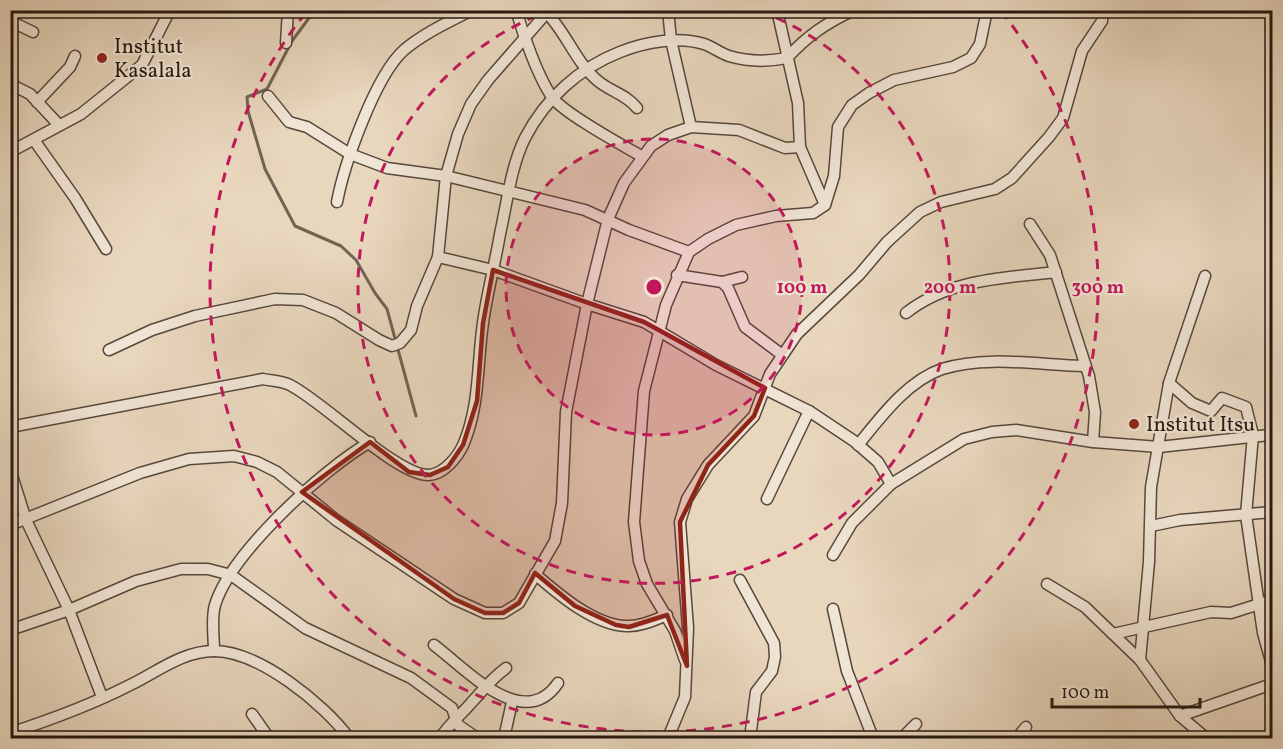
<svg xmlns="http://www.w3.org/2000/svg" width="1283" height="749" viewBox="0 0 1283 749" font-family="Vollkorn,serif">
<rect width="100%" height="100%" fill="#e8d6bd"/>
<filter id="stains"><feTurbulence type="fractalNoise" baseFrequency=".00333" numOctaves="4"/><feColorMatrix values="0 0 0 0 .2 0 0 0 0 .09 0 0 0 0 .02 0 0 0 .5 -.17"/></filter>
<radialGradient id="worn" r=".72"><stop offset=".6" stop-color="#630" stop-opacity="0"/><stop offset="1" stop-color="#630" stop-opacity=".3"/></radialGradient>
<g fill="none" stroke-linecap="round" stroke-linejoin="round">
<path stroke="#726454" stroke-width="3" d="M315,10L292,41L267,89L247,97L248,111L265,169L295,226L341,246L356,260L375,293L387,309L416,416"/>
<g stroke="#56483b" stroke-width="13">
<g id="minor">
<path d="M516,10C523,34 538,77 552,97C563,113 622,145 641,156"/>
<path d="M544,10C566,31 575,62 598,81C611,92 626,94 637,108"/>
<path d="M668,10L671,40L691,127"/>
<path d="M777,10L798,103L800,147L825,205"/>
<path d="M10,21L33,32"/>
<path d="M286,43L288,10"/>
<path d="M10,84L30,94L59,125"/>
<path d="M268,96L289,122L307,127L350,154L387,168L446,176L585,210L629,230L689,252"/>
<path d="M37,102L70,67L75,56"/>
<path d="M34,140L75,198L106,249"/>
<path d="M10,152L81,114L142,65L170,10"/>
<path d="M337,202C344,165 375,76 404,50C424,33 449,22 472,10"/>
<path d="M1030,224L1050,255L1089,376L1095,412L1093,442"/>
<path d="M438,257L493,270L587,304L644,322L716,365L809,411L854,441L878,462L891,484"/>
<path d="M677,275L722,282L728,288L745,327L781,354"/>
<path d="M722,282L742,277"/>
<path d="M906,313C949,279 1003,278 1056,272"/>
<path d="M109,350L152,330L195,316L275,299L303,300L336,313L379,340L392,346L400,343L411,330L417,306L438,257L446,176L458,134L471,104L488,80L549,10"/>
<path d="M1169,383L1192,403L1211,411L1222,398L1246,407L1253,435L1246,515L1263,633L1272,665"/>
<path d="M10,427L263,379C272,381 282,381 290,385C324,402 397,476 429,475C444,474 458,457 464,443C480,404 477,364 483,323C487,293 495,264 500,234C507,203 511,166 525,138C545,99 579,68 620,52C645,42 678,36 704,44C713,47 720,53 729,56C749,62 767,62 787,58C807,36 826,23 854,10"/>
<path d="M858,445C880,418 907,381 942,369C986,355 1040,365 1084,366"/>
<path d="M10,469L26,520L69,610L102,697"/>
<path d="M767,499L809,411"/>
<path d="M10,525L140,473L189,459L234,456L257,462L277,472L336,520L454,599L485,613H503L519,603L555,541L562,503L566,412L587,304L608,219L624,183L651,146L668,135L691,127L739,130L785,148L800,147"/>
<path d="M1151,526L1180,520L1272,512"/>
<path d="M833,555L852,523L891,484L964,439L992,432L1016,430L1093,442L1159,447L1269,435L1272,431"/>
<path d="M535,574C558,594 594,625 626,626C640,627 654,620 667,615"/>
<path d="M740,580L774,643L775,657L772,671L756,692L750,738"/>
<path d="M1047,584L1085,607L1113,634L1140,660L1180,716L1206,738"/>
<path d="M833,609L847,671L873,738"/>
<path d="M10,630L69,610L136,581L181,569H208L231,575L305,628L411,678L452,708L458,725L477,738"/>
<path d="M1113,634L1211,612L1231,613L1272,600"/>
<path d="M434,645C467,670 524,733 558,683"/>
<path d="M214,651C214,637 211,618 215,605C231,553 323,469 370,442"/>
<path d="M685,660L675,631L647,584L639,561L634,522L644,391L666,305L689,252L708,239L736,225L776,216L813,213L825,205L834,176L838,127L852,105L869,93L894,80L953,67L971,58L980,44L987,10"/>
<path d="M1140,660L1149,562L1151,487L1169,383L1205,276"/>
<path d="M252,714L269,738"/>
<path d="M1180,716L1272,684"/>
<path d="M10,733C50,720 93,704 130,685C157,672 183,651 214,651C259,651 324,704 349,738"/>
<path d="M440,738C449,724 461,715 472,702C485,688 490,680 506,668"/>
<path d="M504,738L512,702"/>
<path d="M668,738L685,697L688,628L680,522L687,499L708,465L754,416L770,374L797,334L859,275L887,242L920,212L941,202L995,189L1012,178L1049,137L1063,118L1082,51L1102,21L1103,10"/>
<path d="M902,738L916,724"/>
<path d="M1017,738L1026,727"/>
</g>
</g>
<use href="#minor" stroke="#f0e4d4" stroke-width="10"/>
</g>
<path fill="#8f2418" fill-opacity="0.2" stroke="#8f2418" stroke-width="4.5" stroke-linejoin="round" d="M493,270L644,322L765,388L754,416L708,465L680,522L687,666L667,615L629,627L616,625L575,606L535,573L519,603L503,613H485L454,599L302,492L370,442L409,472L430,475L448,467L463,445L477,401L483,323Z"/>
<circle cx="654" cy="287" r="148" fill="#c2185b" fill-opacity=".12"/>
<g fill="none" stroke="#c2185b" stroke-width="3" stroke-dasharray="10 8">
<circle cx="654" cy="287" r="148"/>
<path d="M760 11A296 296 0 1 1 548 11"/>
<path d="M1001 11A444 444 0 1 1 307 11"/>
</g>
<g fill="#8f2418" stroke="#f0e4d4" stroke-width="2">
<circle cx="102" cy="58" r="6"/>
<circle cx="1134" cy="424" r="6"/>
</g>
<g text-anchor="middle" stroke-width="4.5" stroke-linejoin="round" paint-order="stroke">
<g font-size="21" fill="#251910" stroke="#f0e4d4" text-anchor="start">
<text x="114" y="53">Institut<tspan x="114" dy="24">Kasalala</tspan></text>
<text x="1146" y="431">Institut Itsu</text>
</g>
</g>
<circle cx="654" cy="287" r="9" fill="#c2185b" stroke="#f0e4d4" stroke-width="3"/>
<g font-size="18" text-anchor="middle" font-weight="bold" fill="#c2185b" stroke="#f0e4d4" stroke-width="4.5" stroke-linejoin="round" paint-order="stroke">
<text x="802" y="293">100 m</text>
<text x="950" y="293">200 m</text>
<text x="1098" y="293">300 m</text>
</g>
<rect width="1283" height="749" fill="none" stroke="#e8d6bd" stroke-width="36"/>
<rect x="12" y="12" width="1259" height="725" fill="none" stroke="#251910" stroke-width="3"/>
<rect x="18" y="18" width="1247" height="713" fill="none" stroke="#251910" stroke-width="1.5"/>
<path d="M1052 698v9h148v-9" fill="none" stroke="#251910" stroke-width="3"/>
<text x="1061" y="698" font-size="18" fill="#251910" stroke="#f0e4d4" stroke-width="4.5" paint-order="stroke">100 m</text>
<rect width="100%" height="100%" filter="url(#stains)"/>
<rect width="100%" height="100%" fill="url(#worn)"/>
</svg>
